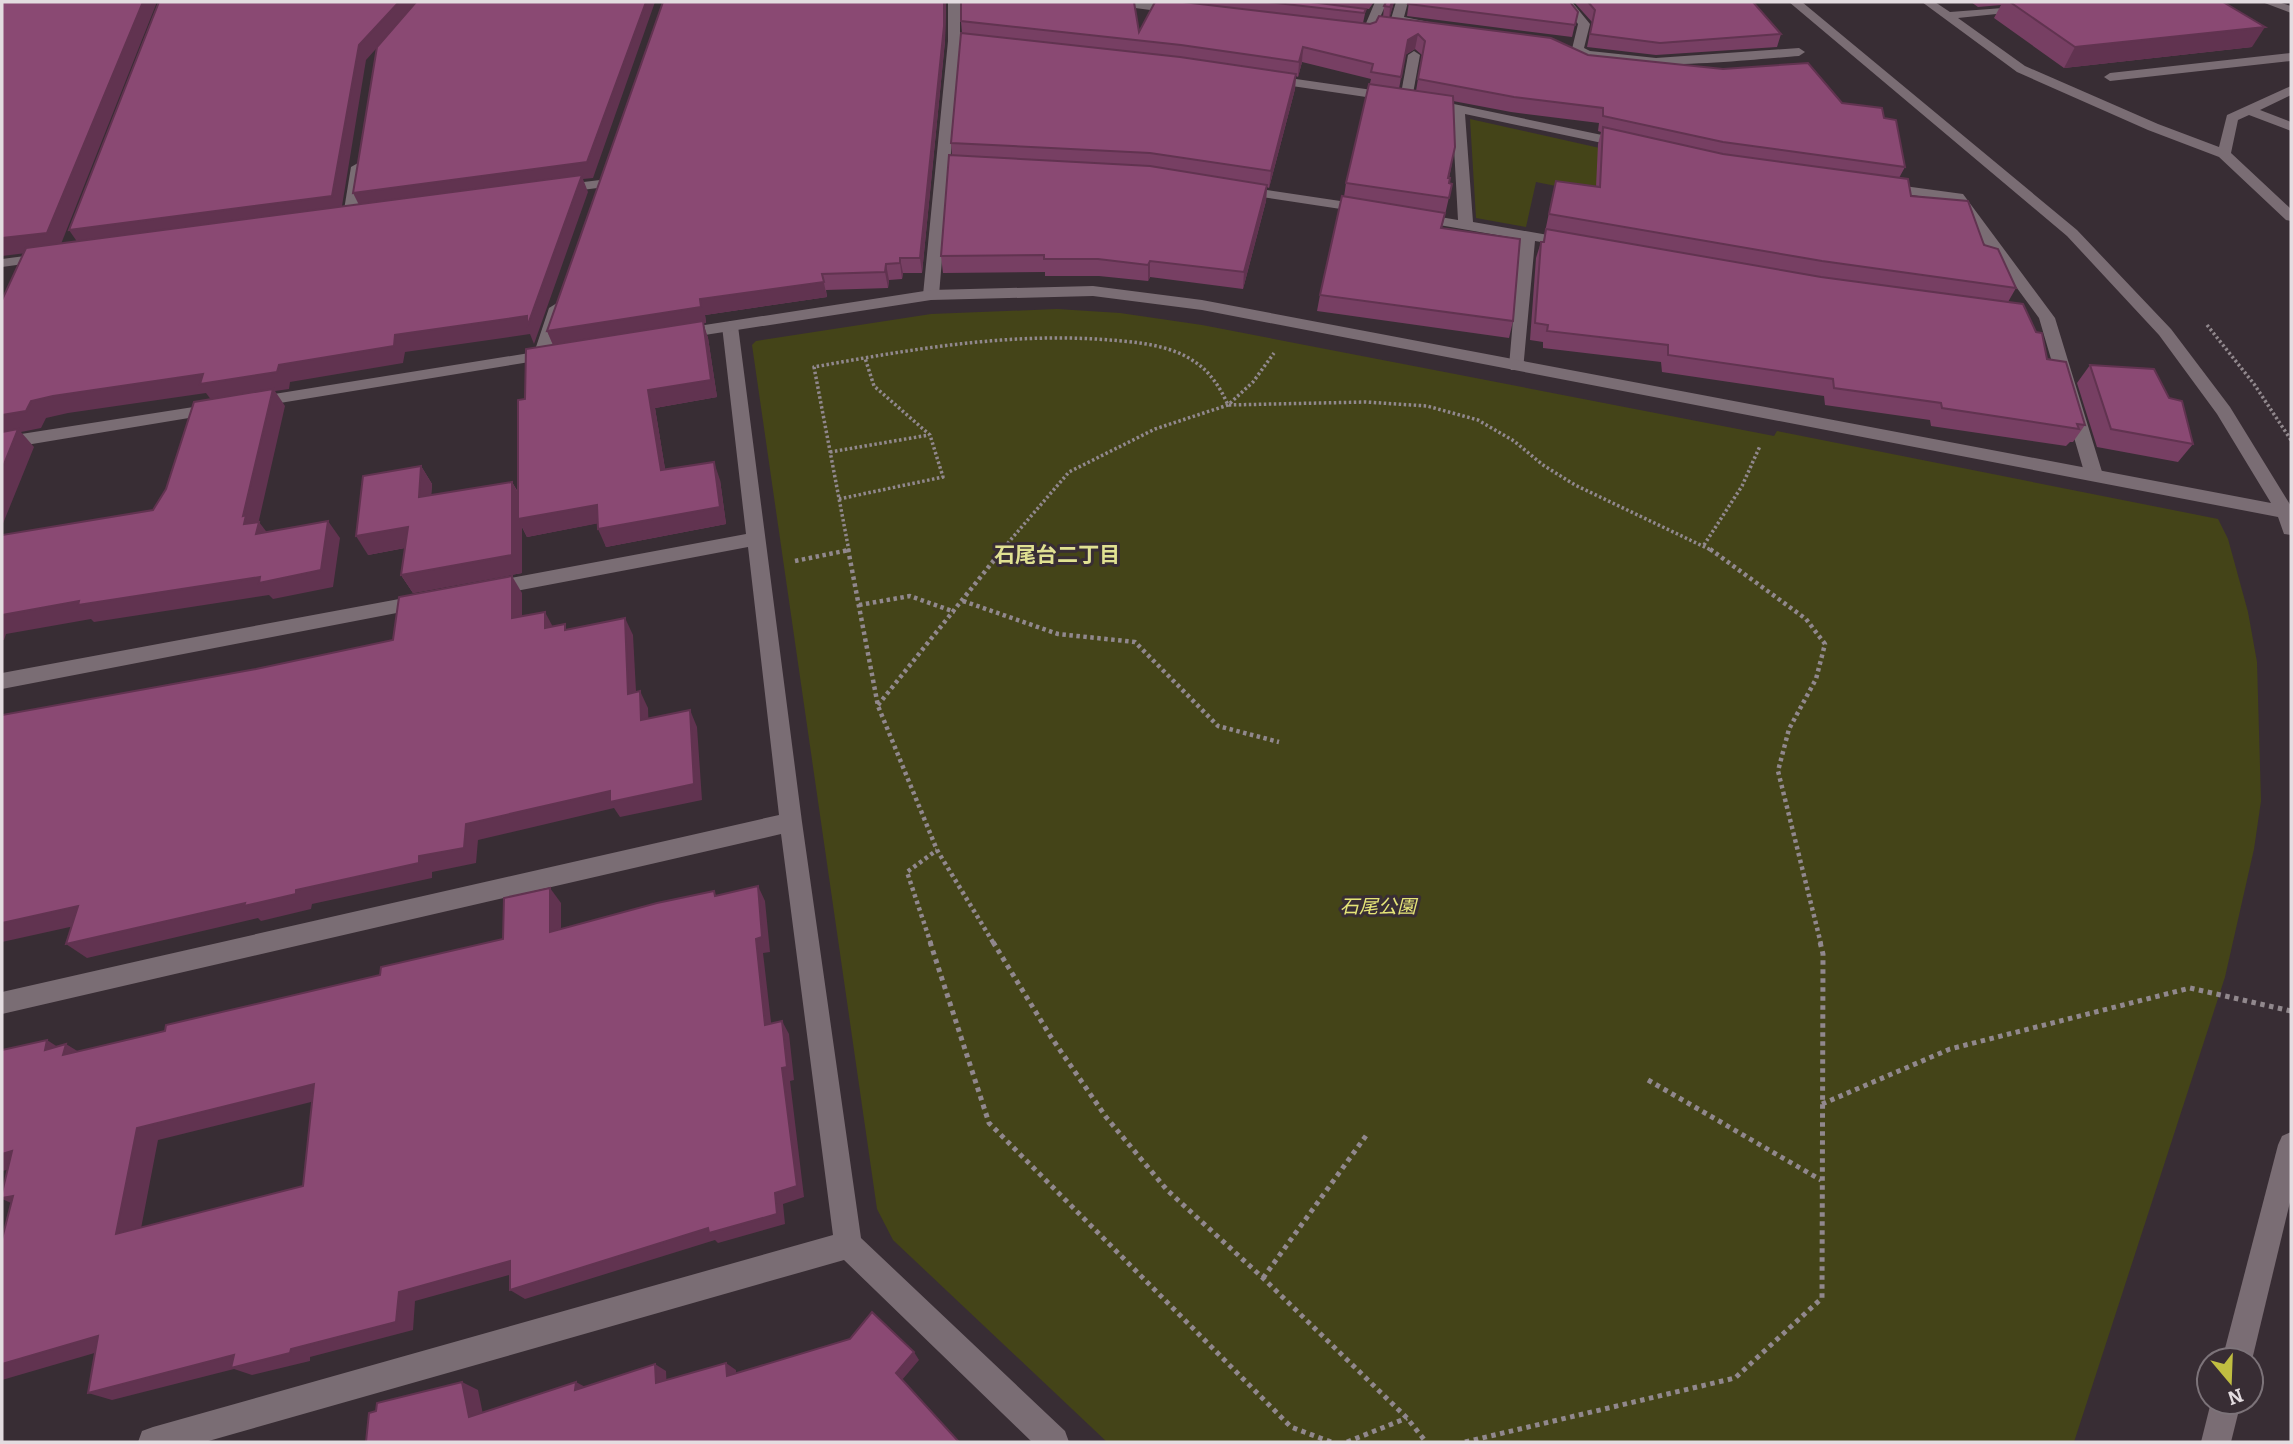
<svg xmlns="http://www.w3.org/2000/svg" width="2293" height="1444" viewBox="0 0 2293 1444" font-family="Bitter,'Noto Sans JP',serif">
<rect width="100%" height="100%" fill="#382d34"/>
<g fill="#444418">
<path d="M1470,119L1604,149L1601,195L1536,182L1526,227L1476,218Z"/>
<path d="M1057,309L1120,313L1202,325L1774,436L1777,431L2218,519L2228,539L2248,612L2257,662L2261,801L2254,849L2225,977L2074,1442H1107L893,1240L877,1209L752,345L756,341L931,314Z"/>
</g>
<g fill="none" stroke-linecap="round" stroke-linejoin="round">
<g stroke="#91888d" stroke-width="3.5" stroke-dasharray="2.5 2.5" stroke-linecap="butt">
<path d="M2207,325L2254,384L2291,440"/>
<path d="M830,452L929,435"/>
<path d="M839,499L943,477L930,435L874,386L865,358"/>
<path d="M1704,545L1742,486L1760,446"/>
<path d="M843,551L849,550"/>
<path d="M849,551L814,367C912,349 1010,332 1110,340C1137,342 1169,345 1192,360C1209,370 1220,387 1228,405L1366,402L1427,406L1478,420L1514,441L1543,465L1575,485L1713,551"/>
<path d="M1001,551L1069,472L1155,429L1228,405L1253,382L1274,353"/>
</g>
<g stroke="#91888d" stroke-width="4.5" stroke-dasharray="3.5 3.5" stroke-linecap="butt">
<path d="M848,549L878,706L937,850L994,944"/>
<path d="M1710,549L1806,619L1825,644L1816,679L1789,729L1778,771L1821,944"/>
<path d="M795,561L849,550"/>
<path d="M963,601L1058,634L1135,642L1218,726L1279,742"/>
<path d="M859,605L910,596L955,612"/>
<path d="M878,705L1003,549"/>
<path d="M931,944L907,872L937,850"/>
</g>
<g stroke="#91888d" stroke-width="5" stroke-dasharray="4.5 4.5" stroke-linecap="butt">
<path d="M930,942L989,1123L1291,1427L1331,1442"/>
<path d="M993,942L1051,1037L1106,1117L1167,1190L1263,1278L1407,1418L1426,1442"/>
<path d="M1648,1080L1821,1180"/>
<path d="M1822,1104L1950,1049L2190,988L2291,1011"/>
<path d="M1263,1278L1368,1133"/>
<path d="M1347,1442L1407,1418"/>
<path d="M1465,1442L1735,1378L1822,1298L1823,954L1820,942"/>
</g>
<g fill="#7a6d74" fill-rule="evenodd">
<path d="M1396,2H1408L1404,17L1429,22V28L1393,22L1391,19Z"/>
<path d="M1560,2H1572L1590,24L1584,48L1590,51L1656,58L1799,48L1805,52L1799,56C1756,59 1600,77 1572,49L1578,24Z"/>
<path d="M1922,2H1935L1950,12L2029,6L2031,8L2025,11L1958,18L2025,66L2158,124L2219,147L2227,115L2291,86V95L2260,110L2291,122V131L2249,115L2238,120L2231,153L2291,209V221L2286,220L2219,157L2148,130L2017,72Z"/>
<path d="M2262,2H2278L2291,6V13Z"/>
<path d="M1414,51L1420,55L1412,99L1406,103L1400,99L1408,55Z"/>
<path d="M2291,53V61L2110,81L2104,77L2110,73Z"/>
</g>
<g fill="#7a6d74" fill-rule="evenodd">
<path d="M948,2H960V38L987,41L993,45L987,49L960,45L939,295L931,300L923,295L948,41Z"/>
<path d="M1107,2C1126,1 1171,0 1186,10L1180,14L1113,5Z"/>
<path d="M1375,2H1387L1372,35L1347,33V27L1364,28Z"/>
<path d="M1269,75L1393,93L1399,97L1393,101L1265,82L1263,79Z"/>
<path d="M1425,98L1626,140L1633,144L1626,148L1465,114L1473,222L1571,239L1578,243L1571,247L1535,241L1523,370H1511L1509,366L1520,239L1416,221L1409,217L1416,213L1458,220L1452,111L1420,105L1419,102Z"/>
<path d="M358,163L365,167L357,216L350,220L343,216L351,167Z"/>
<path d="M600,180L607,184L605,187L559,193L552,189L559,185Z"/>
<path d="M1882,183L1963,194L2055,318L2103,475L2100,479L2094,481L2085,475L2039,318L1953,201L1877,190L1875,187Z"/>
<path d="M1240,186L1367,205L1374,209L1367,213L1235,193V187Z"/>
<path d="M48,253L55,257L53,260L2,267V259Z"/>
<path d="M557,303L565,308L549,356L547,359H535L533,356L549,308Z"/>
<path d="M730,321L738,326L802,822L861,1238L1065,1431L1069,1442H1032L844,1260L205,1442H138L142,1431L153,1427L833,1235L781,834L2,1014V992L779,815L748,547L489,596L482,594L479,589L482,584L489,582L746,534L722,326Z"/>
<path d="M426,594L433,596L436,601L433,606L2,689V673Z"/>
</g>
<g fill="#7a6d74" fill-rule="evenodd">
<path d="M1789,2H1802L2077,230L2171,329L2230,407L2291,506V535L2284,534L2278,517L1202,310L1093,296L931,300L679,339L671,334L679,329L931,290L1093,286L1202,300L2271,503L2217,414L2159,335L2067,236Z"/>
<path d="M554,349L560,351L562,354L560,357L250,408L242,403L250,398Z"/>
<path d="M219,403L225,404L227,408L225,412L2,449V437Z"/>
<path d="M2291,1132V1198L2252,1360H2222L2278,1145L2282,1136Z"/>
<path d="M2211,1402H2241L2231,1442H2201Z"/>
</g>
</g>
<g fill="#773f63" fill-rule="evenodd">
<path d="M946,2L945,41L922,273H903L902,279L889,280L888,288L826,290L827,297L705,315L706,323H703L708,338L717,397L655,408L665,469L720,480L726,524L606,547L598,523L527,537L522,527V573L413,593L401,575L405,548L368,555L421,466L432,484L431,495L512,482L518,492L525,399L553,345L547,331Z"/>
<path d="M1155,2H1374L1369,9L1332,5L1366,9L1363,23L1370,24L1376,22L1383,17L1384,6L1394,2L1389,18L1842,103L1884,118L1905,167L1899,178L1911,196L1984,245L2016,288L2008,302L2047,359L2085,425L2073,442H2070L2066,446L1931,426L1930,420L1825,405L1824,396L1662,372L1661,362L1543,348V342L1530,340L1536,258L1541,242H1543L1545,232L1552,198L1556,181L1596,187L1598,144L1601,132L1598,131L1599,123L1511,112L1453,101L1452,163L1449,178V183L1452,184L1442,228L1513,321L1509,338L1317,311L1320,295L1344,197L1346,183L1371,79L1302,62L1298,77L1296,76L1295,89L1269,188L1267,187L1266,201L1243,289L1150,277L1148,281L1099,276H1045V272L943,273L941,256L952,156L951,143L962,33L961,21L1139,32ZM1415,49L1422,55L1416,91L1399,89L1405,55Z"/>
<path d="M1409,2L1578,12L1572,37L1407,16Z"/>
<path d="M1574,2H1753L1781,34L1777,47L1656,55L1587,47L1592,22Z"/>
<path d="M1971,2H2223L2252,47L2064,68L1994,18L2001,5L1978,7Z"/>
<path d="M2090,365L2193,444L2178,462L2097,447L2077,383Z"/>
</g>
<g fill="#613350">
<path d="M143,2H157L59,249L2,256V238Z"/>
<path d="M399,2H418L366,60L341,212L80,246L69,230L359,45Z"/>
<path d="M646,2H655L593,178L583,179L588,192L534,344L530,334L405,352L403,363L290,382L289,389L275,391L285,406L257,529L259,522L272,539L269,551L244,524L212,401L206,393L68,413L46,418L41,428L21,432L34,447L2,526V415L31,401L53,396L203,374L279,365L395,335L581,179L361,209L353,193Z"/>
<path d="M944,2H946L945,41L922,273L920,258Z"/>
<path d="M1392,2H1394L1389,20L1390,7Z"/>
<path d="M2265,27L2252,47L2064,68L2075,47Z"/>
<path d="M1418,34L1415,49L1405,55L1399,92L1408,40Z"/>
<path d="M1303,47L1302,62L1298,77L1299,62Z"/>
<path d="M1296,74L1295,89L1269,188L1271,171Z"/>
<path d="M1267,185L1266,201L1243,289L1244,272Z"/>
<path d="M900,258L903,273L902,279L900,263Z"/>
<path d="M1150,261V277L1148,281V265Z"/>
<path d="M886,264L889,280L888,288L885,272Z"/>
<path d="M822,274L827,297L705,315L706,323H703L708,338L717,397L655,408L668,487L661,470L554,347L547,331Z"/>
<path d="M714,462L720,480L726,524L606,547L598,529Z"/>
<path d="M421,466L432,484L430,516L419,497Z"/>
<path d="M512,482L522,500L597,505L605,522L527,537L522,527V573L413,593L401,575Z"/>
<path d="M328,521L340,538L333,587L273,599L269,595L94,622L91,619L6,634L4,640H2V615Z"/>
<path d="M408,527L420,545L368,555L356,536Z"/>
<path d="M512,576L522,593V635L512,618Z"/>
<path d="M545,612L554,629L545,628Z"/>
<path d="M625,618L633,635L637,710L628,694Z"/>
<path d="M640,691L648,708L649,736L641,720Z"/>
<path d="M690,710L697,727L702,800L620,817L614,808L478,840L476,863L432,872V878L312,904L311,909L261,921L258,918L87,958L66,944L296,890L419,856L466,824Z"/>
<path d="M758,886L765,901L770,952L763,953L773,1039L765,1025L756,939Z"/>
<path d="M550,888L561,903V947L550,932Z"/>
<path d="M78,906L97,921L2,942V923Z"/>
<path d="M782,1021L789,1034L794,1080L790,1081L804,1197L783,1204L785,1224L718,1243L715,1240L525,1299L510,1290L775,1193L782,1068Z"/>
<path d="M47,1040L64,1051L66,1044L87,1057L84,1068L45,1050Z"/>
<path d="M314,1084L331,1097L158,1140L138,1244L116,1234L137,1128Z"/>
<path d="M12,1151L36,1163L2,1171V1154Z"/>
<path d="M13,1196L25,1209L2,1199V1198Z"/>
<path d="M510,1261L524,1271L415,1301L413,1330L310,1357V1361L252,1375L234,1369L112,1400L88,1393L234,1355L291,1349L399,1292Z"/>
<path d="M98,1336L122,1345L2,1380V1364Z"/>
<path d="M914,1352L919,1360L902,1380L896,1373Z"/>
<path d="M726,1363L736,1370V1384L727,1376Z"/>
<path d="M655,1364L666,1371L667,1391L656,1383Z"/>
<path d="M462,1382L478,1390L485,1424L469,1417Z"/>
<path d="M576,1382L589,1389L575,1390Z"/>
</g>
<g fill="#8a4973" stroke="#613350" stroke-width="2" fill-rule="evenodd">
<path d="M2,2H143L47,233L2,238Z"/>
<path d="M159,2H399L359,45L332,196L69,230Z"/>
<path d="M416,2H646L587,162L353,193L377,47Z"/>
<path d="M663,2H944V26L920,258H900V263L886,264L885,272L822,274L824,282L700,299L701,307L547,331Z"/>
<path d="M961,2H1134L1139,32L1155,2H1183L1370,24L1376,22L1379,16L1551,38L1588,55L1723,69L1808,63L1842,103L1882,108L1884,118L1896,120L1905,167L1723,142L1603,116V108L1514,97L1418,79L1425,41L1418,34L1408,40L1401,77L1371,72L1373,64L1303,47L1299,62L1181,45L961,21Z"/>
<path d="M1268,2H1311L1366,9L1364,13Z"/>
<path d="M1386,2H1392L1390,7L1384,6Z"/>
<path d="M1409,2H1570L1578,12L1575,25L1408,4Z"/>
<path d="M1588,2H1753L1781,34L1660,43L1590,34L1595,10Z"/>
<path d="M2010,2H2223L2265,27L2075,47Z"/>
<path d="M961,33L1180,57L1296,74L1271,171L1150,153L951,143Z"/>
<path d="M1369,84L1453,96L1455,147L1448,178H1450L1449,183L1452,184L1449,198L1346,183Z"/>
<path d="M1603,127L1723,154L1908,179L1911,196L1968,201L1984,245L1998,249L2016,288L1822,261L1549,214L1556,181L1600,187Z"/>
<path d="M949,155L1150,166L1267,185L1244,272L1150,261L1148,265L1098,259H1044V255L941,256Z"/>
<path d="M582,175L527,327V316L395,335L394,346L279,365L277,372L200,384L203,374L53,396L31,401L26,411L2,415V300L26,248Z"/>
<path d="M1342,196L1445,213L1441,228L1520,239L1513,321L1320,295Z"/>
<path d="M1546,229L1821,277L2023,304L2036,332L2042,333L2047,359L2066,362L2085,425L2077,424L2079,429L1942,408L1941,403L1834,388L1833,379L1668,355V345L1547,331L1548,325L1535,323L1541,242H1544Z"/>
<path d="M703,321L711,380L648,390L661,470L714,462L720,507L598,529L597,505L518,519V400L525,399L526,349Z"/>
<path d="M2090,365L2154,369L2169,398L2182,401L2193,444L2111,429Z"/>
<path d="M273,389L243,516L246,515L244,524L259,522L256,534L328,521L321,570L259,583L260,577L78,605L79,601L2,615V535L153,510L166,489L194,402Z"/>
<path d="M18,429L2,469V432Z"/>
<path d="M421,466L419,497L512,482V555L401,575L408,527L356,536L363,476Z"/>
<path d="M512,576V618L545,612V628L565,624V630L625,618L628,694L640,691L641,720L690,710L694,784L610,802V791L466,824L464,848L419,856V863L296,890V894L244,906L245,903L66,944L78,906L2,923V715L256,669L393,640L399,597Z"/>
<path d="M758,886L762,937L756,939L765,1025L782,1021L787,1067L782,1068L797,1186L775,1193L777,1214L709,1233L708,1228L510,1290V1261L399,1292L396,1322L291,1349L290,1353L231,1368L234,1355L88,1393L98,1336L2,1364V1239L13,1196L2,1198V1193L12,1151L2,1154V1050L47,1040L45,1050L66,1044L63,1055L165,1031L166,1025L380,975L381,967L503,939L504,898L550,888V932L657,903L714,891L715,896ZM314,1084L303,1186L116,1234L137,1128Z"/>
<path d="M872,1312L914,1352L896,1373L959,1442H366L369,1413L376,1411L377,1403L462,1382L469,1417L576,1382L575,1390L655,1364L656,1383L726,1363L727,1376L850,1339Z"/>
</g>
<g text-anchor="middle" stroke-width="6" stroke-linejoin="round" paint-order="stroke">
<g font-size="19" font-style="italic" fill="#e5e477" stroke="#382d34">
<text x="1378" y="913">石尾公園</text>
</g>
<g font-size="21" font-weight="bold" fill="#e0e192" stroke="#382d34">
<text x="1057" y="562">石尾台二丁目</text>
</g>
</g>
<rect width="2293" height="1444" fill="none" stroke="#e3dce0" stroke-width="7"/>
<g transform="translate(2230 1381) rotate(161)"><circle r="33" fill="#382d34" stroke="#7c7379" stroke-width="2"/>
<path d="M0-5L12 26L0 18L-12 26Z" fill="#c0be41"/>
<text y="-10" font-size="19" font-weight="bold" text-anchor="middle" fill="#e3dce0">N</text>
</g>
</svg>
